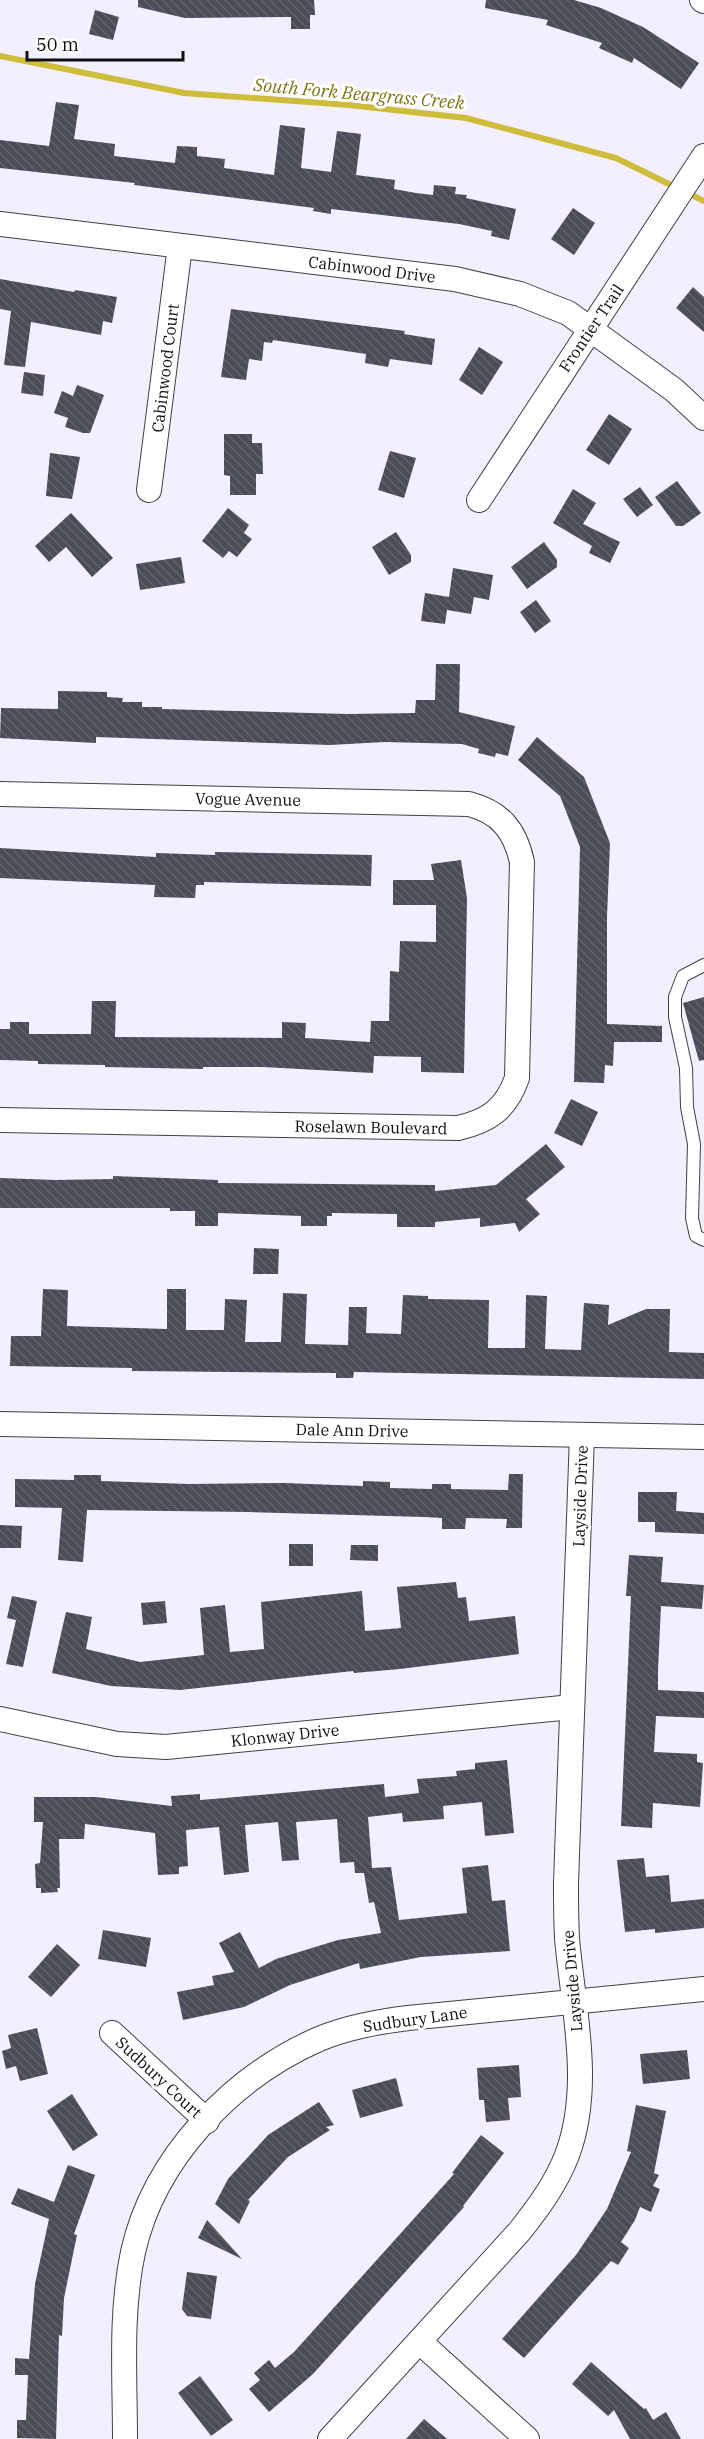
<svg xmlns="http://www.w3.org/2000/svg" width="704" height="2439" viewBox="0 0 704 2439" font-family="'IBM Plex Serif',serif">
<defs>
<pattern id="building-back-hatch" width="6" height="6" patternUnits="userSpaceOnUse" patternTransform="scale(1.5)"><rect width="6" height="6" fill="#4a4c57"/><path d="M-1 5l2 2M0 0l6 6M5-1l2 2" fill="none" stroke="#60616a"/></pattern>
</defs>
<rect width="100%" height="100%" fill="#f4efff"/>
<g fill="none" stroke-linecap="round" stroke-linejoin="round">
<g stroke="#cebc3b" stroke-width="6">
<path d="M0,56L184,93L349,105L466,118L616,158L677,188"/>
<path d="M686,192L704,201"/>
</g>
</g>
<g fill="url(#building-back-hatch)">
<path d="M138,0H314L315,15H310V29H291V17L185,18L138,7Z"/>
<path d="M486,0H574L601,8L643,27L699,63L681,89L634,58L632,63L599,48L602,43L546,25L548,20L485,8Z"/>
<path d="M95,10L119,17L113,40L89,34Z"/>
<path d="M56,102L79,105L74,139L115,144L114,156L175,163L177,146L197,147V156L225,159L224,168L274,175L280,125L305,128L301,168L331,172L337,131L361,134L356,175L395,180L394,189L416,193L433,195L434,185L456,187L455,194L467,195L466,198L516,209L509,240L491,236L492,231L459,224L331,209V214L313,211L314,208L134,185L135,183L0,168V140L49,146Z"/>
<path d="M573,208L595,223L574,255L551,239Z"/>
<path d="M0,279L74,292L75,290L117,297L112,323L103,321L101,335L31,322L25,367L4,365L11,311L0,309Z"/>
<path d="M693,287L704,297V332L676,308Z"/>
<path d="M231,309L405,331L404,334L435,339L432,365L390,359L388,367L365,363L366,354L273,340L272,343L264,342L262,361L249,359L246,380L221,377Z"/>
<path d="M479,347L503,362L482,395L459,380Z"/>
<path d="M24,372L45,375L43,396L21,393Z"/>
<path d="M77,385L104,395L90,433H83L65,427L68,418L54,413L62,391L73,396Z"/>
<path d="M609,414L632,429L609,465L586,450Z"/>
<path d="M224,434H252V443H262L263,474H256V495H230V476L224,475Z"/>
<path d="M390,451L416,458L404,498L378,490Z"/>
<path d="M50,453L80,457L72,499L46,496Z"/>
<path d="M677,481L701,513L683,526H676L655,497Z"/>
<path d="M640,487L653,505L637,517L623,499Z"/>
<path d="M573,489L596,503L583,524L620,542L610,563L589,553L592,546L553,523Z"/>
<path d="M228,508L249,525L244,533L252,539L237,557L229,551L223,558L202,541Z"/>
<path d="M71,513L113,558L92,577L66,547L49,562L35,546Z"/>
<path d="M396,532L411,555V562L389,575L372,547Z"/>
<path d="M544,542L557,560V567L527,589L511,567Z"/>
<path d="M181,557L185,583L140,590L136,564Z"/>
<path d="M453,568L493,575L489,600L474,597L471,614L447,610L445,624L421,621L425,593L449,597Z"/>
<path d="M536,600L551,621L535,633L520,612Z"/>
<path d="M436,664H460L459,712L515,726L508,756L496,753L495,757L478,753L479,749L462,744L385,742L330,745L96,737V743L0,738L1,708L58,709V691L107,692V697L123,698L122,702H142V707H162V709L348,714L415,713L416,700H435Z"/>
<path d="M537,737L584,777L610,843L607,917V1024L662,1026V1042H614L613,1066L605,1065L604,1083L574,1082L580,847L560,796L518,760Z"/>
<path d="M0,848L156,857V853L215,855V852L372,855L371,886L204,882V885H196L195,898L154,897L155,885L0,878Z"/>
<path d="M461,860L467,898L464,1073L421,1072V1057L374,1056L373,1073L263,1067H203V1069L105,1067V1065L38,1064V1061L0,1060V1029H10V1022H29V1034H91L92,1001H116L115,1037L282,1038V1022L306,1023L305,1038L370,1042L371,1021H389L390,971L399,972L400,941L436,942V905H393V880H434L431,864Z"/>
<path d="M704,997V1060L699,1061L683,1003Z"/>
<path d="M571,1099L598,1112L582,1146L554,1133Z"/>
<path d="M546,1144L565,1167L526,1199L540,1214L519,1232L515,1223L480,1227V1218L435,1222V1227H397V1214L332,1213V1216H327V1226H301V1216L218,1213V1226H195V1211H170V1208H0V1178L56,1180L113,1179V1176L218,1180V1183L435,1185V1191L496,1185Z"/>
<path d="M254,1248L279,1249L278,1274H253Z"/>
<path d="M43,1289L68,1290L67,1326L167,1329V1289H186V1330H224L225,1299L247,1300L245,1342H281L283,1293L307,1294L305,1344L348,1345L349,1307H367L366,1333L401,1334L403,1295L428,1296V1299L489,1300L488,1348H525L526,1295L547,1296L545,1349L581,1350L584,1303L609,1305L608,1325L646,1309H670L669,1352L704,1353V1379L354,1372L353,1378H336V1373L132,1371V1368L10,1366L11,1336H41Z"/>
<path d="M509,1474H523L522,1528H506L507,1519L466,1518L465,1529H442V1518L424,1517L249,1512L87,1510L83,1562L58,1560L62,1508L15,1507V1479L74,1480V1475H101V1481L189,1484L284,1483L363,1486V1481L390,1482V1488L432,1489V1484H451V1489L508,1490Z"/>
<path d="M638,1492H677L676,1511L704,1513V1534L655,1532V1522H638Z"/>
<path d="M0,1525L22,1526L21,1548H0Z"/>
<rect x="289" y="1544" width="24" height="22"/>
<path d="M351,1545H378V1561L350,1560Z"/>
<path d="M629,1555L663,1557L661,1582L704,1585L702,1609L661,1606L658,1670V1690L704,1692V1718L656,1716L654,1752L697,1754V1762L703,1763L700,1807L653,1803L652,1828L621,1826L631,1596H626Z"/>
<path d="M456,1582L458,1598L466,1597L469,1621L515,1616L519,1654L400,1669L354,1673L353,1671L180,1690L111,1686L52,1673L66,1612L92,1617L86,1649L140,1662L204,1655L200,1608L225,1605L230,1652L264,1649L261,1602L362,1591L365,1631L401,1628L397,1587Z"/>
<path d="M12,1596L37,1601L23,1667L6,1664L16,1620L7,1618Z"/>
<path d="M165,1601L167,1623L143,1625L141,1603Z"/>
<path d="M507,1760L514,1833L485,1836L482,1802L443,1806L444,1819L403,1822L402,1813L368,1817L372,1868L391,1867L399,1920L467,1913L462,1868L488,1865L492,1901L505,1900L510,1951L421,1957L360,1969L359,1963L290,1985L244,2007L183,2020L177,1992L214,1985L212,1976L234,1972L219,1943L240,1932L259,1968L276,1959L338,1940L381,1933L374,1902L369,1903L364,1873H355L354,1862L340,1863L337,1819L296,1822L299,1860L282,1861L278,1822L245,1825L249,1872L224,1875L219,1827L186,1830L188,1866L179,1867V1874L158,1875L155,1833L85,1824L84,1839H59L60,1888H57L58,1892L41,1893V1888H36L35,1864L40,1863L43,1822H34V1797H96L172,1806L171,1796L200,1794V1800L213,1799L384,1784L385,1797L419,1793L417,1779L457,1776L456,1771L475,1769V1763Z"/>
<path d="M644,1858L646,1877L669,1875L671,1902L704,1899V1928L655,1933V1929L625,1932L617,1860Z"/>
<path d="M103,1930L151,1938L146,1967L98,1959Z"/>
<path d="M57,1944L80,1965L51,1997L28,1977Z"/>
<path d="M37,2028L48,2074L20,2081L16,2066L6,2069L2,2051L11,2048L8,2035Z"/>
<path d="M687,2050L690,2079L643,2084L640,2054Z"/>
<path d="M519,2065L521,2097L508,2098L510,2120L486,2122L484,2100H479L477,2068Z"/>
<path d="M396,2078L403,2106L360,2118L352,2090Z"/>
<path d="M72,2094L98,2135L73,2151L47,2111Z"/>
<path d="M319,2102L334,2125L326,2127L330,2130L288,2157L248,2200L250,2201L239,2224L215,2204L228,2179L268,2135Z"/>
<path d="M636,2105L666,2111L654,2173L659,2175L653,2186L660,2189L651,2212L640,2207L635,2220L621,2242L629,2248L618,2265L611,2261L524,2358L502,2339L576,2255L607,2209L631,2152L627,2151Z"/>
<path d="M481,2135L504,2153L463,2206L464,2207L313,2374L269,2412L249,2389L260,2380L254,2373L269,2360L275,2368L294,2352L454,2174L452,2173Z"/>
<path d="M68,2165L95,2175L74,2234L77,2235L64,2298L62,2336L59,2335L56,2439L17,2438V2420H26L28,2375H15V2358L29,2359L35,2284L49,2219L11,2204L18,2188L54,2202Z"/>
<path d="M207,2220L242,2259L198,2238Z"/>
<path d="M187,2272L217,2276L211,2319L187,2316L182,2309Z"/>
<path d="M591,2362L644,2409L646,2408L653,2420L666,2412L681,2439H630L614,2410L608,2416L572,2384Z"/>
<path d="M200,2376L233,2420L211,2436L178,2393Z"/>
<path d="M424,2419L447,2439H406Z"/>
</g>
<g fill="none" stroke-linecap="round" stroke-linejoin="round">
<g stroke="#414141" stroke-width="14">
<path id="service" d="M704,965L683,976L675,997V1017L686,1068L687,1107L694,1144L692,1218L696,1236L704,1240"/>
</g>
<g stroke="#414141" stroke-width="26">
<g id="minor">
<path d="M702,0L704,1"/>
<path d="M0,224L455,279L520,294L568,313L674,390L704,418"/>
<path d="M149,490L180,246"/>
<path d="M479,500L704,156"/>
<path d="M0,794L469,804C500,812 515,830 522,862L517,1078C506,1109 489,1121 458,1128L0,1120"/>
<path d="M0,1424L704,1437"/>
<path d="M0,1719L117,1744L166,1747L572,1707"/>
<path d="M112,2033L207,2121"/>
<path d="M420,2342L527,2439"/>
<path d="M125,2439C125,2377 120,2313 133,2252C154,2158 232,2077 319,2039C348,2027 378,2022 408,2018L704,1989"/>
<path d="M330,2439L519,2232C538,2208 556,2184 567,2155C593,2087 573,2008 567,1938C566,1920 566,1901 566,1883L582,1435"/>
</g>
</g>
<use href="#service" stroke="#fff" stroke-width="12"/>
<use href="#minor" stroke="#fff" stroke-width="24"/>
</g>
<g text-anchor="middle" stroke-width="6" stroke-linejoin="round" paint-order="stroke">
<g font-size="16" fill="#0e0e0e" stroke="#fff">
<text transform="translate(372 269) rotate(7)" y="6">Cabinwood Drive</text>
<text transform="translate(591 328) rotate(-56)" y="6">Frontier Trail</text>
<text transform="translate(165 368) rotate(-83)" y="6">Cabinwood Court</text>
<text transform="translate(248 799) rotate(1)" y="6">Vogue Avenue</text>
<text transform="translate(371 1127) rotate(1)" y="6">Roselawn Boulevard</text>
<text transform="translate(352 1430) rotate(1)" y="6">Dale Ann Drive</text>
<text transform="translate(580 1496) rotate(-88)" y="6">Layside Drive</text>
<text transform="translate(285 1735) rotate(-6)" y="6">Klonway Drive</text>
<text transform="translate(572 1981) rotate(-95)" y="6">Layside Drive</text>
<text transform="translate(415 2019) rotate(-8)" y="6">Sudbury Lane</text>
<text transform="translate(159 2077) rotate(43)" y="6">Sudbury Court</text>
</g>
<g font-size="18" font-style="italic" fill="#7d7415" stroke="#fff">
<text transform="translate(359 94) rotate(5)" y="6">South Fork Beargrass Creek</text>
</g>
</g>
<path d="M27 51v9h156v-9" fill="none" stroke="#0e0e0e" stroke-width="3"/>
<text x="36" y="51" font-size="18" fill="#0e0e0e" stroke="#ffffff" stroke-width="4.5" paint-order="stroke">50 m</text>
</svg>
